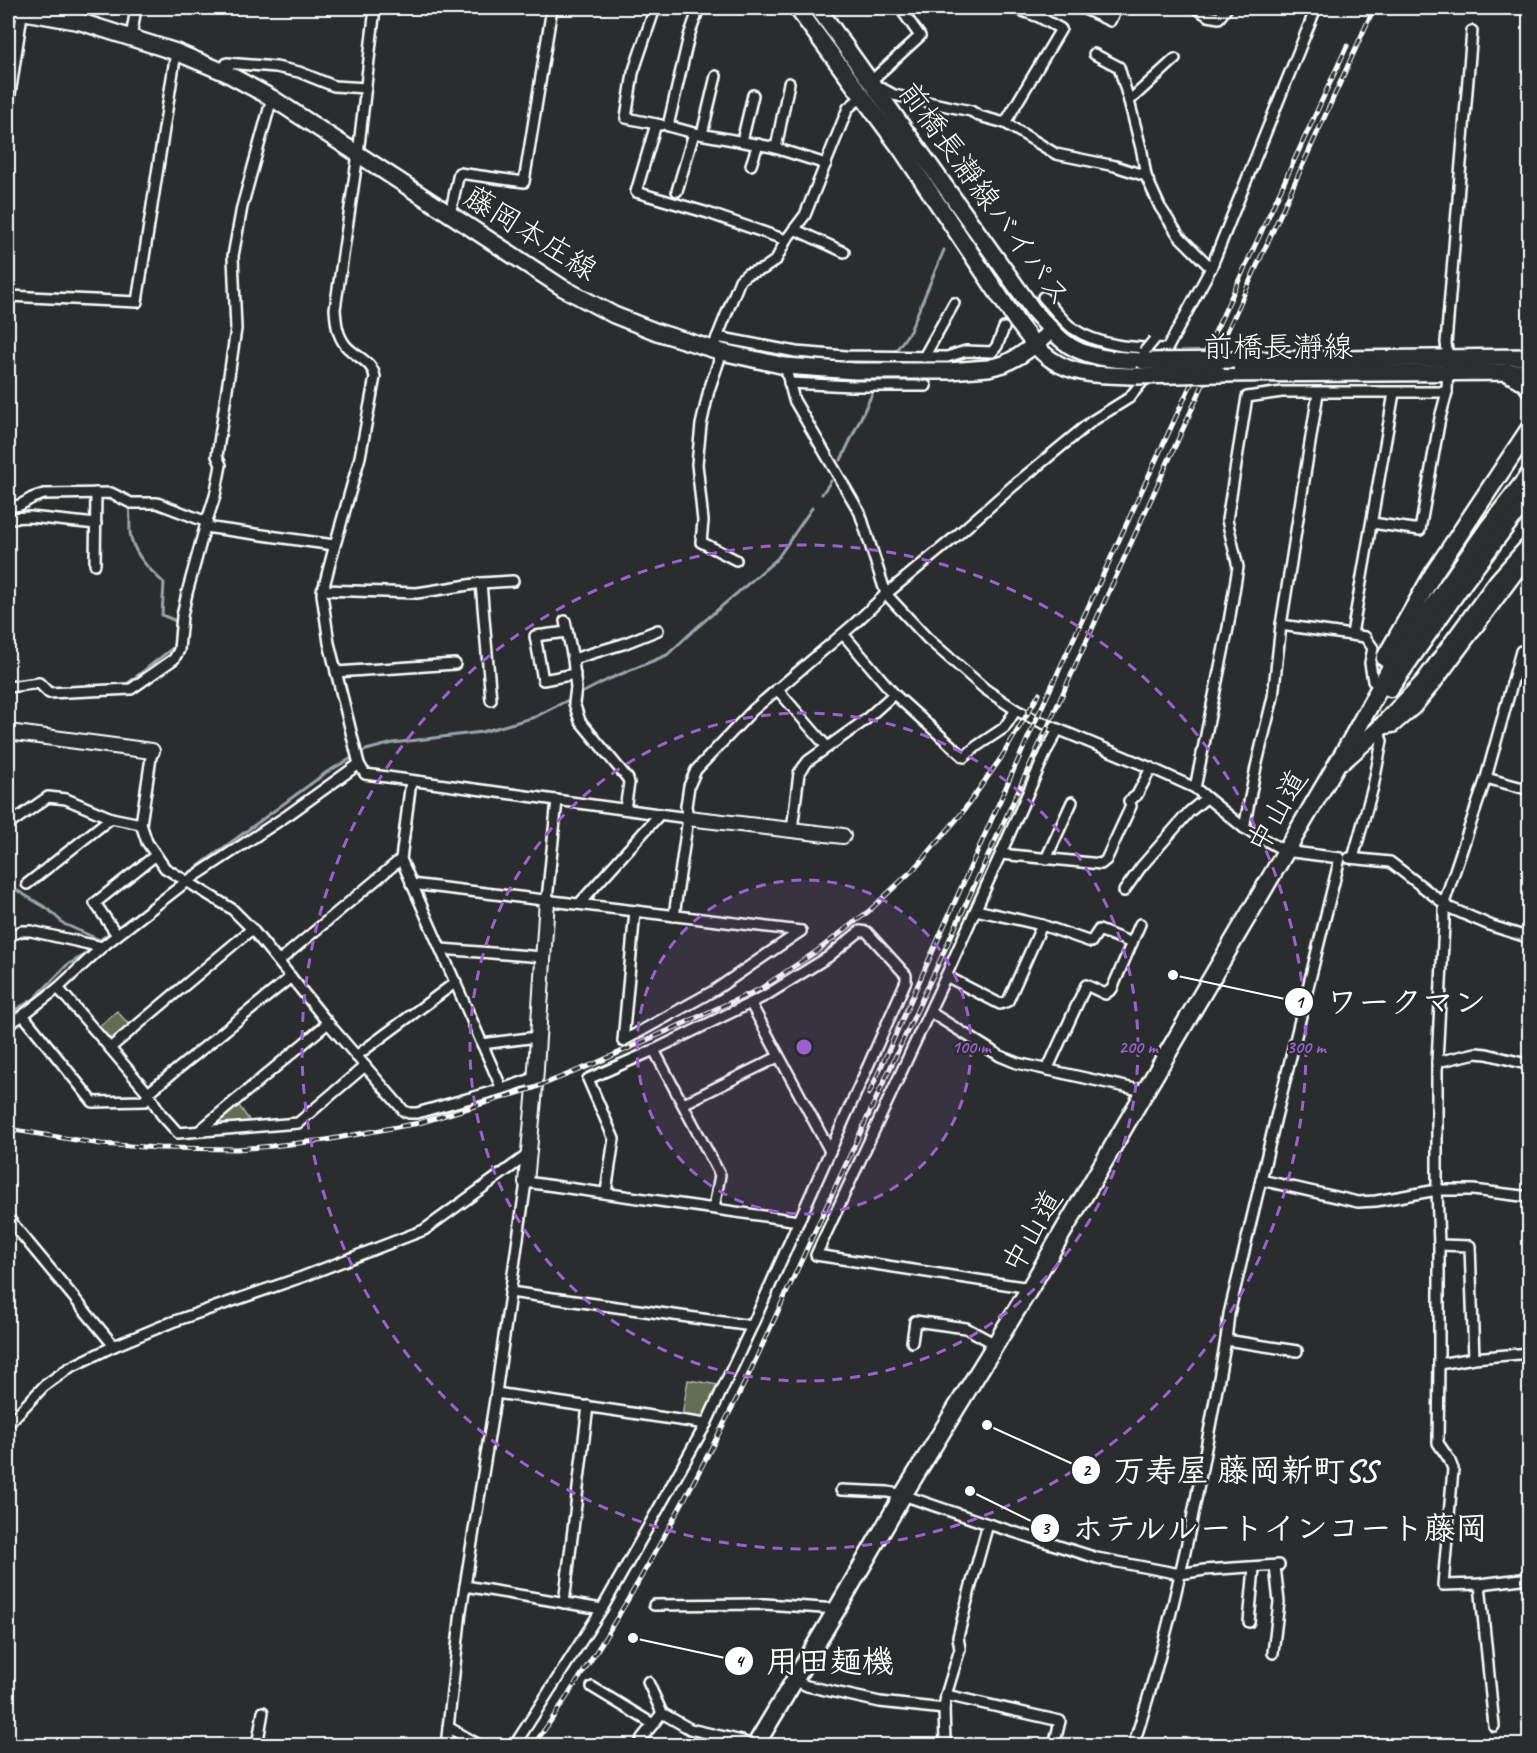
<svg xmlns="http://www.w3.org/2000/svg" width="1537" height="1753" viewBox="0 0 1537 1753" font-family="Caveat,'Klee One',sans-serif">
<rect width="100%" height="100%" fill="#2a2d2e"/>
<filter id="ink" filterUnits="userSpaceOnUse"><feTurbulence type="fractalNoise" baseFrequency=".0167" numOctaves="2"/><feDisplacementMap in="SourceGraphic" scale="12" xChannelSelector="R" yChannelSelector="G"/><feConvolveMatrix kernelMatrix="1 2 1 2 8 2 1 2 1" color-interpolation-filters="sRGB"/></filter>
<g filter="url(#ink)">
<g fill="#646d54" stroke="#b2b6aa" stroke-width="1.5">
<path d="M117,1011L130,1026L113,1041H107L97,1028Z"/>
<path d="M237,1103L252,1124L209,1126Z"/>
<path d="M688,1380L719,1385L704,1414L697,1418L682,1416Z"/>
</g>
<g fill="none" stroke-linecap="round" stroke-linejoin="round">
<g stroke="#9ba4ac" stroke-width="3">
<path d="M895,352L910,331L944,250"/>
<path d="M841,460L873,392"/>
<path d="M822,494L831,481"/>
<path d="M26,506L42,499L57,498"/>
<path d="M78,687L127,684L174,647L176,621L162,615L164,583C151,571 136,557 131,538C128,527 132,516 128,505L100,497"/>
<path d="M185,876L327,772L366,750L393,743L482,732L535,717L609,679L667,655L695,629L777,559L812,508"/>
<path d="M8,885L48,909L64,924L100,940"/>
<path d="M96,943L180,881"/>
<path d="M8,1016L13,1011L34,999L67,965L83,956L91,947"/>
</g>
<g stroke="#fff" stroke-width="14">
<g id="street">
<path d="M375,8L358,154L335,309C336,323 337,335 346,346C356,357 373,362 375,377L360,457L333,552L322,594L329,643L359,764L365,774L688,818"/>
<path d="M655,8L633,73L626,118L661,125"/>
<path d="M699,8L689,36L668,126L694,133L772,147L826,164"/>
<path d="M900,8L920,36L870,82L894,95L971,111L979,116L1005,123L1056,154L1115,166L1146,176L1160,207L1179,236L1211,268"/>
<path d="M1082,8L1110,21L1117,8"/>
<path d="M1196,8L1208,16L1219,18L1227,8"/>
<path d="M131,38L136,8"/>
<path d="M1094,54L1119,67L1129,101"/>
<path d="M221,71L227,63L276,67L299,72L334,86L366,88"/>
<path d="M8,108L23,8"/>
<path d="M1005,123L1061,29L1039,17L1019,10"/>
<path d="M656,124L636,192L708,213L786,240"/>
<path d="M702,134L716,76"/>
<path d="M742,141L753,95"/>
<path d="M776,148L789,83"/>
<path d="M751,165L758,144"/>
<path d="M1146,176L1142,152L1129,101L1175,59"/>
<path d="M677,191L694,133"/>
<path d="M450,214L459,173L524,182L552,8"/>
<path d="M794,229L844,252"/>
<path d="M8,296L137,302L176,52"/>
<path d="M1043,297C1052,307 1062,320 1072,328C1100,347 1135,348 1167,349"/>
<path d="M717,337L796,352L846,356L947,357L966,351L992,352L997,346L1004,328"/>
<path d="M712,350L740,280L747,274L763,269L776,260L786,240L805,215L848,108L863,96"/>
<path d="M722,352L709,390L701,425L697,464L703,521L701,542L736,560"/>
<path d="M924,357L954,303"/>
<path d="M1158,361L1167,349L1211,268L1316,8"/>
<path d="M785,366L794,400L860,513L886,594L927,638L985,689L1016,710L1036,720L1151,768L1195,788L1244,828L1285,851L1340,858L1276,1117L1229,1314L1226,1340C1201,1477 1177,1613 1133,1746"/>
<path d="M789,383L852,386H926"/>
<path d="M8,507L20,505L32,498L44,494L111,493L131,503H157L207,522"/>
<path d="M8,518L30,517L96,524"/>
<path d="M1372,523L1420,530L1440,418L1447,392L1448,358L1446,343L1472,31"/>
<path d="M205,527L334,545"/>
<path d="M95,564L96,493"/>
<path d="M481,583L491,700"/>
<path d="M322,590L417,593L481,583L513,581"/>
<path d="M565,621L573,659L576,688L574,703L580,721L628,779L629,783L625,809"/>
<path d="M1281,625L1365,637L1373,648L1370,663L1373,681"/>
<path d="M567,632L535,636L543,680L575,674"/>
<path d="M843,634L894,694L964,757L977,746L1004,728L1016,710"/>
<path d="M1352,634L1394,393"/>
<path d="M1521,651L1486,778L1444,903V924L1437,1062V1190L1439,1245V1364L1438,1443L1449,1459L1453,1469L1443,1585L1480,1584L1530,1578"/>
<path d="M573,659L623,644L658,630"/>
<path d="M336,672L455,664"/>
<path d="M8,687L39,683L49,693L131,689L174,659L179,650L182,616L187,593L205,527L215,496L221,465L217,456L236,329L233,256L242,207L272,98"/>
<path d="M777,689L827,747"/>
<path d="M1486,778L1530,790"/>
<path d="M411,781L401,859L502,1089"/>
<path d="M1195,788L1228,628L1238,567L1227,520L1247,397L1282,392H1447"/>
<path d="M141,824L152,751"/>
<path d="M8,825L48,797L66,799L111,818"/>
<path d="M1244,828L1256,767L1273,697L1281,625L1318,393"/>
<path d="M792,830L799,773L808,761L864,721L894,694"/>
<path d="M1001,854L1101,864L1106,860L1131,806L1129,801L1137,795L1151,768"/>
<path d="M1349,858L1390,862L1450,908L1492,926L1530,938"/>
<path d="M1353,858L1373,787L1382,741L1378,730L1394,727L1416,708L1435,685L1530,557"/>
<path d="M1046,859L1072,802"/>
<path d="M27,884L111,818L141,824L147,842L165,868L232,909L252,929L328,1023L404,1111L409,1113H417L502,1089L535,1078"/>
<path d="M411,884L801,931"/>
<path d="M1124,891L1141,867L1189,812L1206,798"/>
<path d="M547,900L557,800"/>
<path d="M579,904L660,814"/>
<path d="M976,910L1042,925"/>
<path d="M674,916L688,818L686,806L689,786L696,770L753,710L853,625L886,594L954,538L1013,486L1092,421L1129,398L1148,375"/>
<path d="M117,935L95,903L156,855"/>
<path d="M8,936L22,931H31L102,947"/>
<path d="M441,949L543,957"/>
<path d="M279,961L401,859"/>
<path d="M946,976L1000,1004L1008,1001L1042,925L1091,942L1099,930L1132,943"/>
<path d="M58,988L103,1040L148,1093L161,1114L178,1133L298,1123L365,1066"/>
<path d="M751,1004L830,1151"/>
<path d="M930,1012L1000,1056L1017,1063L1144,1091"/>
<path d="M23,1015L93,1102L145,1101L148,1093L291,977"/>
<path d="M8,1025L23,1015L58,988L102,947L186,882L288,815L359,764"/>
<path d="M623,1041L715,990L801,931"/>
<path d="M623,1041L635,911"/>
<path d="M482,1044L537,1037"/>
<path d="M110,1048L252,929"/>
<path d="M654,1050L720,1175L714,1208"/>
<path d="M356,1056L456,982"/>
<path d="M1437,1062L1476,1053L1487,1054L1530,1065"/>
<path d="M1047,1070L1086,985L1105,994L1112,989L1140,924"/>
<path d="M683,1104L778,1057"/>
<path d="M199,1131L328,1023"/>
<path d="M1261,1180L1358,1202L1376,1201L1437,1190H1473L1530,1197"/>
<path d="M8,1218L114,1346"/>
<path d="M1439,1245L1470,1246L1474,1358"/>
<path d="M1030,1288L816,1255L946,976L1047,750L1058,730"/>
<path d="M510,1292L752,1326"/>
<path d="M1226,1340L1297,1351"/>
<path d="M912,1342L915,1321L966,1328L995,1344"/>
<path d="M1439,1364L1474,1358L1530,1353"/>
<path d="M496,1393L706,1424"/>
<path d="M8,1424L44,1386L69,1368L114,1346L172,1322L302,1277L424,1230L529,1154"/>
<path d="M841,1490L888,1492L903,1495L988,1524L1097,1558L1180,1574L1204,1570L1279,1565"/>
<path d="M1480,1584L1494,1726"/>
<path d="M465,1586L602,1609"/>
<path d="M564,1603L588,1406"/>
<path d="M654,1605L765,1604L837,1609"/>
<path d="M1249,1622L1254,1568"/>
<path d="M1273,1653L1279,1602L1275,1566"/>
<path d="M794,1680L807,1686L880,1702L944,1709"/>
<path d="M648,1682L662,1713L690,1729L742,1741L752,1746"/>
<path d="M592,1687L653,1724"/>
<path d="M946,1695L1060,1721L1054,1746"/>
<path d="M448,1727L481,1746"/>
<path d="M257,1746L263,1712"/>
<path d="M446,1746L461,1611L496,1393L526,1182L799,1221"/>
<path d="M514,1746L602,1609L706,1424L752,1326L906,981V975L867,932L860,931L828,957L765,996L654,1050L588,1079L614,1139L606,1192"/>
<path d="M639,1746L642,1738L662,1713"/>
<path d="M947,1746L945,1741L944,1709L946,1695L960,1649L958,1637L970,1589L988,1524"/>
</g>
</g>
<g stroke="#fff" stroke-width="18">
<g id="secondary">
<path d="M8,732L152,751"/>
<path d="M688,818L843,836"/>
<path d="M526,1182L534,1099L547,900"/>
</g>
</g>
<g stroke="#fff" stroke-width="20">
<g id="primary">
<path d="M797,8L901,149L1017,322C1027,335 1038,351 1052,360C1077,377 1108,375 1136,376"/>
<path d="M818,8L1033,310C1042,320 1052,331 1062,340C1084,359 1117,360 1143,361"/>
<path d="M8,9L81,22L176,52L224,72L272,98L563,288L614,315L657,332L722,352L785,366L855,371H949L988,368L1004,364L1019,356L1035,345L1052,330"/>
<path d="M1234,360L1530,357"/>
<path d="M1218,374L1530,372"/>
</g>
</g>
<g stroke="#fff" stroke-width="21">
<g id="highway">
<path d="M1507,372L1525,383L1530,389"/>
<path d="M1385,658L1433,574L1530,428"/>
<path d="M1390,688L1464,582L1530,494"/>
<path d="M1344,760L1378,730L1424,682L1498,581L1530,545"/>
<path d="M755,1746L837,1609L903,1495L1030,1288L1351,740L1393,663L1488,528L1530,474"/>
</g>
</g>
<use href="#street" stroke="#2a2d2e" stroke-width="9"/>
<use href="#secondary" stroke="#2a2d2e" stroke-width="14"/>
<use href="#primary" stroke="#2a2d2e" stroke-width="15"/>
<use href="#highway" stroke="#2a2d2e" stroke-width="16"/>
<g stroke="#fff" stroke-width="5">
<g id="rail">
<path d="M869,1094L1036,720L1347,46"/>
<path d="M8,1129L101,1144L159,1148L237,1149L272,1146L326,1140L419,1123L534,1088L594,1064L760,989L817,951L869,911L918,865L962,813L1001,758L1039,694"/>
<path d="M533,1746C617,1629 685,1502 749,1374L1048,726L1374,8"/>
</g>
</g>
<use href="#rail" stroke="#2a2d2e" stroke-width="3" stroke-dasharray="9" stroke-linecap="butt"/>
<g stroke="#fff" stroke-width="14" stroke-linecap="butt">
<path id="street-bridge" d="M1144,352L1154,340"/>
</g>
<g stroke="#fff" stroke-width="20" stroke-linecap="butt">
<g id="primary-bridge">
<path d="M1143,361L1234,360"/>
<path d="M1136,376L1218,374"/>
</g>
</g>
<use href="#street-bridge" stroke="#2a2d2e" stroke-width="9"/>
<use href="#primary-bridge" stroke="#2a2d2e" stroke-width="15"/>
</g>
</g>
<circle cx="804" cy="1047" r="167" fill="#9c61cf" fill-opacity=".12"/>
<g fill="none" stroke="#9c61cf" stroke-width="3" stroke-dasharray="10 8">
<circle cx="804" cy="1047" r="167"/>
<circle cx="804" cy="1047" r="334"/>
<circle cx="804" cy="1047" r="502"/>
</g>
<g text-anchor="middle" stroke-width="5" stroke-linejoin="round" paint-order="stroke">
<g font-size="30" fill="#fff" stroke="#2a2d2e">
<text transform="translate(985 194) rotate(54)" y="10">前橋長瀞線バイパス</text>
<text transform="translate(531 233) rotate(32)" y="10">藤岡本庄線</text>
<text x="1278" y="357">前橋長瀞線</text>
<text transform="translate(1277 811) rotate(-60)" y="10">中山道</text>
<text transform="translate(1032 1231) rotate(-60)" y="10">中山道</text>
</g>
</g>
<circle cx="804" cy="1047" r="9" fill="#9c61cf" stroke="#2a2d2e" stroke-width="3"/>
<g font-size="18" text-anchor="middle" font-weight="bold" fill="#9c61cf" stroke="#2a2d2e" stroke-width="5" stroke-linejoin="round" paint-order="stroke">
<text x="971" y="1053">100 m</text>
<text x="1138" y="1053">200 m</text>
<text x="1306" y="1053">300 m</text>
</g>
<path fill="none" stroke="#fff" stroke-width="2" d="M1173 975L1299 1002M987 1425L1086 1470M970 1491L1045 1528M633 1638L739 1661"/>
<g fill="#fff" stroke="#2a2d2e" stroke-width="2">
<circle cx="1173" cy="975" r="6"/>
<circle cx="987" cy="1425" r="6"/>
<circle cx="970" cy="1491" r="6"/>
<circle cx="633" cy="1638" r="6"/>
<circle cx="1299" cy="1002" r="15"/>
<circle cx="1086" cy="1470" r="15"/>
<circle cx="1045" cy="1528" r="15"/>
<circle cx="739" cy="1661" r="15"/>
</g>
<g font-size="18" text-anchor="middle" font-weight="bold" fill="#111">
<text x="1299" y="1008">1</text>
<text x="1086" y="1476">2</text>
<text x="1045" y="1534">3</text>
<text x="739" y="1667">4</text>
</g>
<g font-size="32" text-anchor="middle" font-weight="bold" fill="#fff" stroke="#2a2d2e" stroke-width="5" stroke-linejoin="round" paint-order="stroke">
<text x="1406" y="1013">ワークマン</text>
<text x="1245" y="1481">万寿屋 藤岡新町SS</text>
<text x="1280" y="1539">ホテルルートインコート藤岡</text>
<text x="830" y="1672">用田麺機</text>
</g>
<rect width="1537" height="1753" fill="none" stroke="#2a2d2e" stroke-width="30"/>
<rect x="15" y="15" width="1507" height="1723" fill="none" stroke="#fff" stroke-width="2" filter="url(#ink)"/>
</svg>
